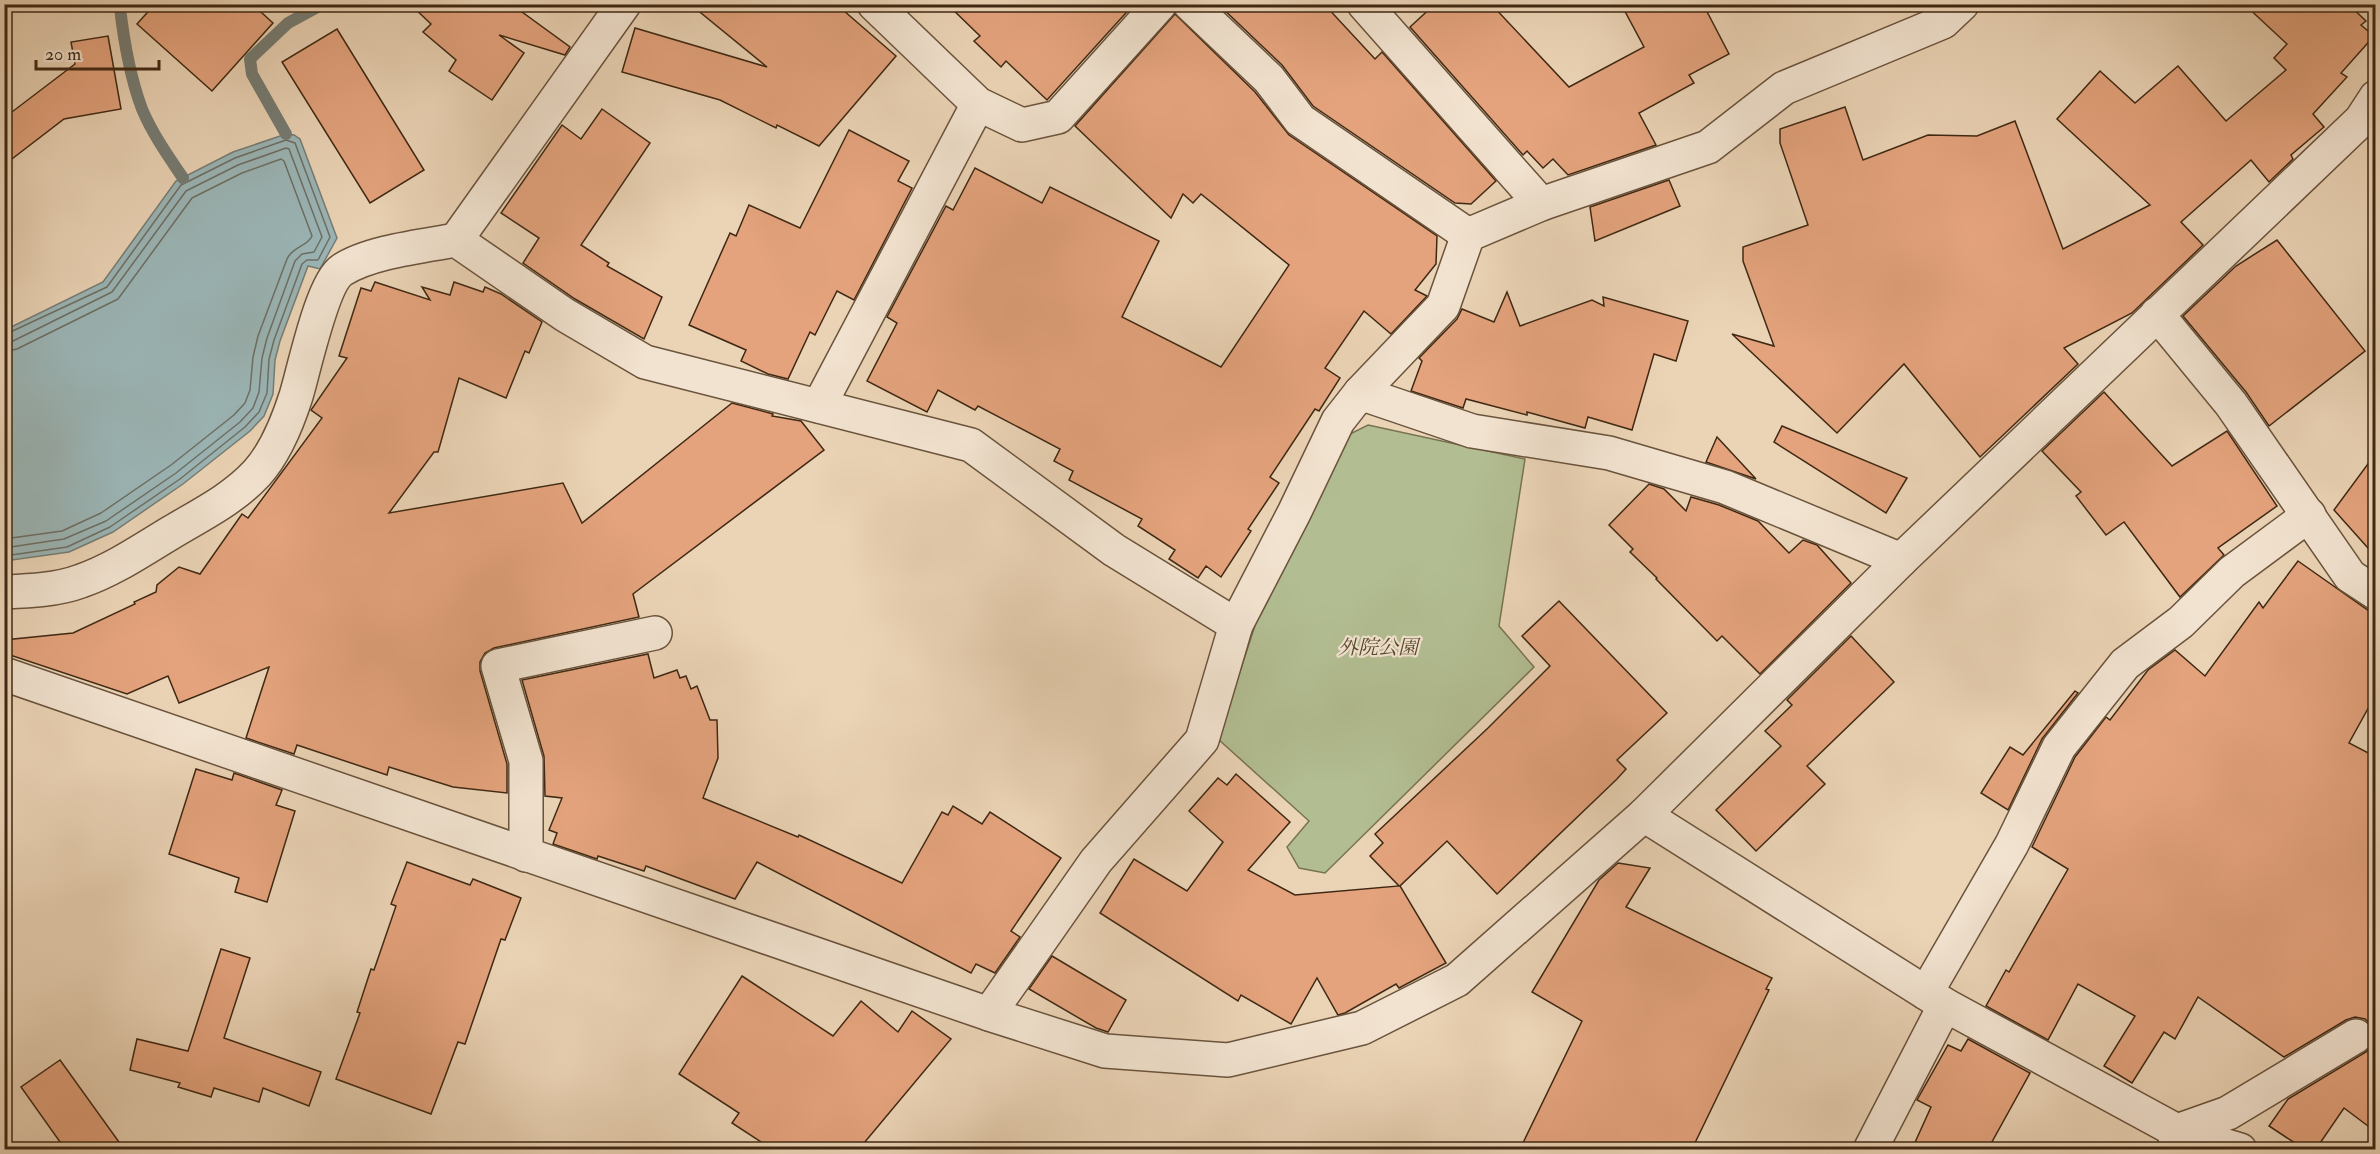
<svg xmlns="http://www.w3.org/2000/svg" width="2380" height="1154" viewBox="0 0 2380 1154" font-family="'IM FELL Double Pica','Noto Serif JP',serif">
<rect width="100%" height="100%" fill="#ebd4b6"/>
<filter id="stains"><feTurbulence type="fractalNoise" baseFrequency=".00333" numOctaves="4"/><feColorMatrix values="0 0 0 0 .2 0 0 0 0 .09 0 0 0 0 .02 0 0 0 .5 -.17"/></filter>
<radialGradient id="worn" r=".72"><stop offset=".6" stop-color="#630" stop-opacity="0"/><stop offset="1" stop-color="#630" stop-opacity=".3"/></radialGradient>
<path fill="#b2be92" stroke="#787352" stroke-width="1.5" d="M1368,425L1525,459L1499,626L1534,667L1325,873L1299,868L1287,847L1309,821L1218,739L1262,604L1340,439Z"/>
<path fill="#9bb6b7" stroke="#767d75" stroke-width="1.5" d="M286,134L294,135L300,139L337,238L320,269L308,266L280,341L275,360L273,394L264,416L250,431L183,484L113,532L69,552L5,561V330L103,282L176,181L233,152Z"/>
<g fill="none" stroke-linecap="round" stroke-linejoin="round">
<g stroke="#6d6f65" stroke-width="1.5">
<path d="M4,335L107,287L181,185L235,158L286,140L295,143L330,237L318,260H307L302,264L274,340L269,359L267,393L259,412L245,427L180,479L110,527L67,547L4,556"/>
<path d="M4,343L13,341L112,292L186,191L238,165L286,148L289,149L322,237L314,252L302,254L295,261L267,338L262,358L259,392L253,408L240,422L176,473L106,521L64,539L4,548"/>
<path d="M4,352L17,349L118,299L192,198L242,173L281,159L284,161L312,236C307,247 293,246 287,259L258,336L253,357L250,390L245,403L234,415L171,465L101,513L62,531L4,539"/>
</g>
<g stroke="#767d75" stroke-width="12">
<path d="M122,4L120,8C124,42 130,77 142,109C152,133 168,156 183,178"/>
<path d="M286,134L252,74L250,59L288,23L323,4"/>
</g>
</g>
<g fill="#e4a37d" stroke="#3f2813" stroke-width="1.5">
<path d="M155,4H252L273,23L212,91L137,24Z"/>
<path d="M410,4H511L570,47L565,55L499,35L524,53L492,100L449,71L456,60L423,32L431,24Z"/>
<path d="M690,4H836L896,56L819,146L777,125L776,128L720,100L622,72L635,28L767,67Z"/>
<path d="M947,4H1134L1047,100L1006,61L1001,67L974,41L980,36Z"/>
<path d="M1218,4H1324L1375,59L1382,52L1496,181L1471,204L1455,203L1313,106L1282,65Z"/>
<path d="M1435,4H1491L1569,87L1644,47L1621,4H1703L1729,54L1689,75L1694,83L1639,113L1656,145L1568,175L1553,159L1543,168L1527,151L1523,155L1410,27Z"/>
<path d="M2244,4H2348L2366,21L2361,25L2374,36L2341,73L2347,77L2313,114L2324,127L2291,155L2293,159L2269,182L2251,160L2181,222L2203,245L2132,313L2064,348L2078,364L1980,457L1904,364L1837,433L1732,334L1774,346L1743,261V247L1808,225L1780,143V129L1845,107L1863,160L1928,135L1977,136L2015,121L2063,249L2150,205L2057,119L2100,71L2135,103L2178,66L2226,121L2286,70L2274,58L2287,44Z"/>
<path d="M1175,14L1255,92L1289,135L1437,236L1436,264L1415,290L1427,296L1391,334L1364,311L1325,368L1340,378L1319,411L1315,409L1270,477L1279,483L1248,529L1251,531L1221,577L1206,566L1198,578L1169,559L1175,550L1138,526L1142,519L1069,480L1073,471L1054,461L1060,449L978,406L975,410L938,390L927,412L867,381L897,323L887,317L946,206L953,210L975,168L1042,203L1050,187L1159,241L1122,317L1221,367L1289,265L1201,194L1193,203L1183,194L1171,218L1075,126Z"/>
<path d="M337,29L424,170L370,203L282,62Z"/>
<path d="M108,36L121,109L64,119L4,165V118L75,64L71,42Z"/>
<path d="M602,109L650,143L581,245L609,263L607,266L662,297L644,339L575,299L523,263L539,238L501,213L562,125L581,139Z"/>
<path d="M849,130L909,161L898,181L912,188L854,300L837,291L815,335L810,332L788,379L768,374L741,361L746,350L689,325L730,233L736,236L749,205L800,228Z"/>
<path d="M1669,180L1680,206L1595,241L1590,207Z"/>
<path d="M2277,240L2365,351L2269,426L2246,392L2183,316L2236,266Z"/>
<path d="M375,282L430,300L422,287L450,295L454,282L483,292L485,287L501,294L542,322L529,353L525,351L506,398L459,378L438,452H434L389,513L563,483L582,523L732,403L773,414L772,416L801,421L824,450L633,594L639,617L494,648L485,653L480,662V671L507,764V793L453,787L389,767L387,775L297,745L294,754L246,738L269,667L179,703L168,676L127,694L4,653V640L73,633L135,604L134,602L156,592L157,585L179,567L200,574L242,514L248,518L322,418L311,410L347,358L339,356L361,288L371,291Z"/>
<path d="M1507,292L1520,326L1592,300L1604,306L1603,297L1688,321L1676,361L1654,354L1632,430L1588,417L1585,428L1527,412V415L1466,399L1463,408L1411,391L1422,361L1419,358L1457,319L1462,309L1494,322Z"/>
<path d="M2104,392L2172,466L2227,431L2277,506L2218,548L2224,555L2180,597L2124,522L2106,535L2076,496L2081,492L2042,451Z"/>
<path d="M1782,426L1907,478L1886,513L1774,442Z"/>
<path d="M1717,437L1756,479L1706,462Z"/>
<path d="M2376,453V557L2334,510Z"/>
<path d="M1649,484L1664,489L1686,511L1691,497L1719,505L1758,521L1789,553L1803,540L1817,545L1851,583L1760,674L1722,636L1717,641L1656,579L1657,578L1630,552L1633,549L1609,525Z"/>
<path d="M2298,561L2376,616V694L2349,743L2376,757V1132L2344,1108L2316,1149H2304L2269,1126L2288,1099L2366,1052L2372,1046L2375,1035L2372,1026L2365,1019L2355,1017L2346,1020L2284,1057L2198,997L2175,1039L2164,1032L2132,1083L2104,1066L2135,1016L2078,984L2048,1040L1986,1006L2006,970L2009,972L2068,869L2032,847L2075,757L2106,717L2110,720L2148,670L2175,650L2205,676L2259,602L2263,608Z"/>
<path d="M1559,601L1667,713L1617,760L1626,769L1617,779L1497,894L1447,841L1400,886L1446,963L1399,988L1396,984L1345,1013L1338,1015L1317,978L1291,1024L1241,995L1238,1001L1100,913L1134,859L1187,891L1223,842L1189,811L1218,778L1227,785L1236,774L1290,822L1248,870L1295,895L1399,886L1370,856L1383,843L1375,834L1488,728L1550,666L1522,636Z"/>
<path d="M1851,636L1894,682L1807,766L1825,784L1756,851L1716,810L1781,746L1765,731L1792,705L1787,700Z"/>
<path d="M648,654L654,678L677,670L680,678L686,676L691,689L697,686L710,720H717L718,758L703,798L798,837L799,835L902,883L942,812L948,815L953,806L982,824L990,812L1061,858L1011,931L1020,937L995,973L976,964L971,973L757,862L735,899L646,866L644,871L598,856L597,859L553,844L557,833L549,830L562,798L545,796L544,756L522,680Z"/>
<path d="M2075,691L2078,693L2042,739L2008,810L1981,793L2010,747L2023,755Z"/>
<path d="M196,769L232,780L234,773L282,790L276,805L295,811L267,902L235,892L239,878L169,854Z"/>
<path d="M407,862L470,885L473,879L521,898L505,940L501,939L465,1044L458,1042L431,1114L336,1079L360,1013L357,1012L371,969L374,970L396,906L391,904Z"/>
<path d="M1618,863L1650,868L1626,907L1772,978L1766,989L1769,990L1692,1149H1520L1582,1021L1532,992L1599,880Z"/>
<path d="M221,949L250,958L224,1038L321,1072L309,1106L263,1088L259,1102L214,1088L211,1097L178,1087L180,1083L130,1070L137,1039L188,1051Z"/>
<path d="M1052,956L1126,1000L1108,1032L1096,1028L1029,989Z"/>
<path d="M742,976L833,1036L861,1001L898,1032L912,1011L951,1039L859,1149H772L732,1123L739,1113L679,1074Z"/>
<path d="M1968,1039L2030,1073L1988,1149H1912L1931,1107L1917,1100L1948,1045L1961,1051Z"/>
<path d="M60,1060L124,1149H65L21,1087Z"/>
</g>
<g fill="none" stroke-linecap="round" stroke-linejoin="round">
<g stroke="#6a533c" stroke-width="36">
<g id="minor">
<path d="M874,4L978,104L1022,125L1058,117L1160,4"/>
<path d="M1190,4L1269,79L1300,120L1468,235"/>
<path d="M1364,4L1541,204"/>
<path d="M456,240L565,315L645,362L971,445L1114,550L1236,625"/>
<path d="M2157,314L2231,404L2350,576L2376,593"/>
<path d="M1360,393L1472,431L1609,453L1725,487L1901,560"/>
<path d="M819,406L978,104"/>
<path d="M4,592C29,591 57,590 81,581C113,570 142,550 172,532C202,514 233,499 257,473C275,453 288,421 296,396C304,370 322,283 342,270C369,252 423,246 456,240L624,4"/>
<path d="M4,674L989,1014L1105,1051L1228,1060L1362,1028L1457,980L1644,815L1901,560L2361,120L2376,97"/>
<path d="M1644,815L1945,1005L2177,1131L2240,1150"/>
<path d="M526,855V761L498,666L655,633"/>
<path d="M1926,993L2012,844L2059,747L2125,664L2181,622L2232,572L2309,515"/>
<path d="M989,1014L1096,861L1202,740L1236,625L1294,513L1338,421L1360,393L1443,306L1468,235L1541,204L1708,147L1784,88L1943,22L1962,4"/>
<path d="M2175,1137L2177,1131L2228,1113L2356,1036"/>
<path d="M1870,1150L1945,1005"/>
</g>
</g>
<use href="#minor" stroke="#f2e3d0" stroke-width="33"/>
</g>
<g text-anchor="middle" stroke-width="4.5" stroke-linejoin="round" paint-order="stroke">
<g font-size="20" font-style="italic" fill="#56462c" stroke="#f2e3d0">
<text x="1378" y="654">外院公園</text>
</g>
</g>
<rect width="2380" height="1154" fill="none" stroke="#ebd4b6" stroke-width="24"/>
<rect x="6" y="6" width="2368" height="1142" fill="none" stroke="#3f2813" stroke-width="3"/>
<rect x="12" y="12" width="2356" height="1130" fill="none" stroke="#3f2813" stroke-width="1.5"/>
<path d="M36 60v9h123v-9" fill="none" stroke="#3f2813" stroke-width="3"/>
<text x="45" y="60" font-size="18" fill="#3f2813" stroke="#f2e3d0" stroke-width="4.5" paint-order="stroke">20 m</text>
<rect width="100%" height="100%" filter="url(#stains)"/>
<rect width="100%" height="100%" fill="url(#worn)"/>
</svg>
